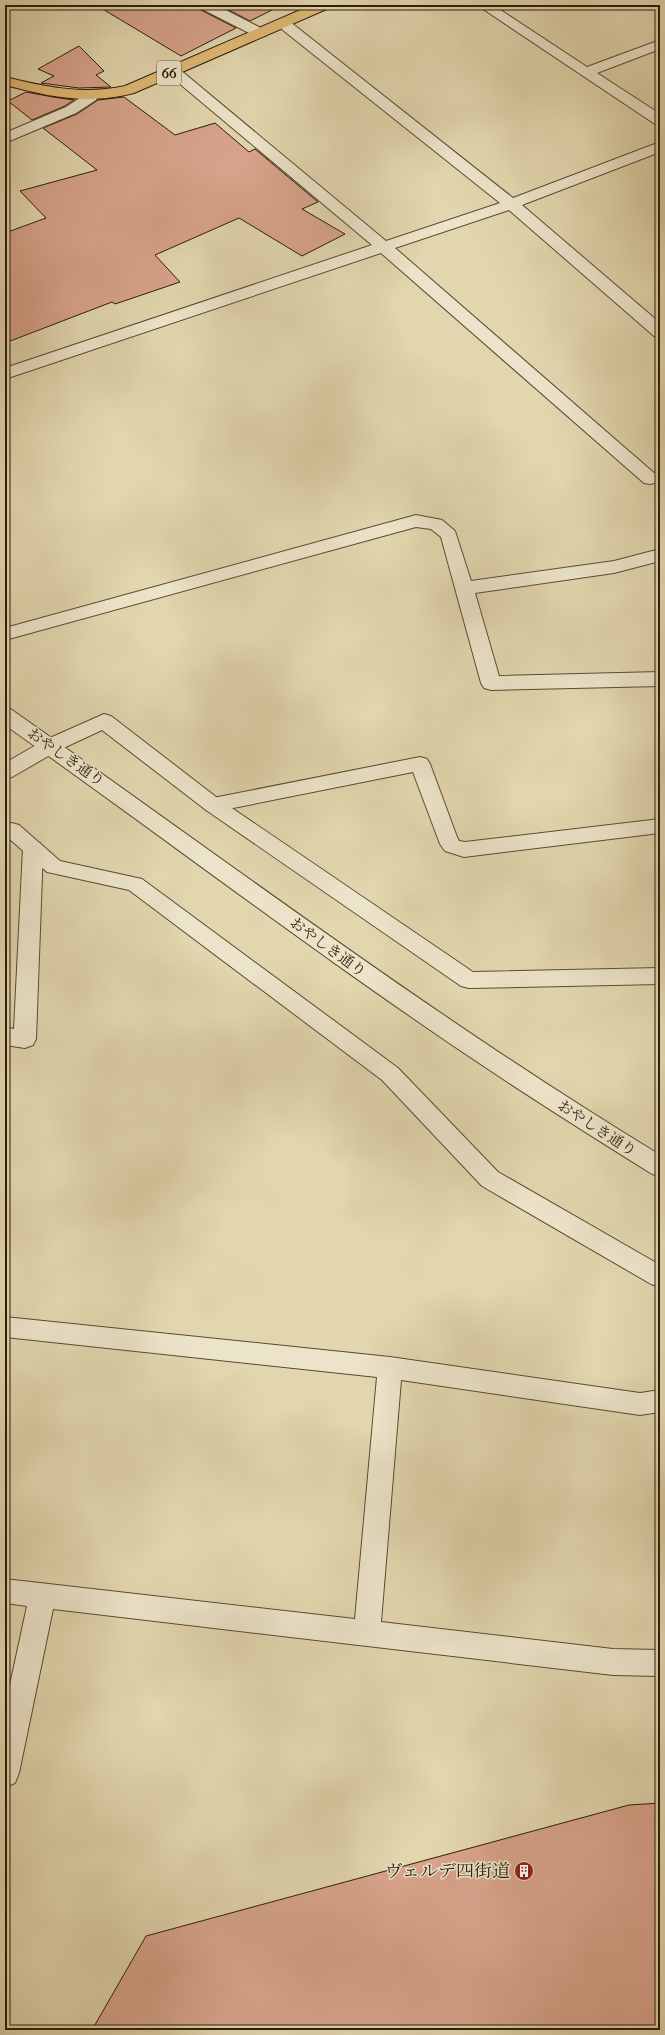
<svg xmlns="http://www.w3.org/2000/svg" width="665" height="2035" viewBox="0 0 665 2035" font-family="'IM FELL French Canon','Noto Serif JP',serif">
<rect width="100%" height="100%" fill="#e2d6ae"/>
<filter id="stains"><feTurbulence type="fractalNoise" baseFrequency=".005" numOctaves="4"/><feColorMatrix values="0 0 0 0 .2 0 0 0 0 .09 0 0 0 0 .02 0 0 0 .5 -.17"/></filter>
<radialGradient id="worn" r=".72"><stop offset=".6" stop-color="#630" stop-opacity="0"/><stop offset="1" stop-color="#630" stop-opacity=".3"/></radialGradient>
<g fill="#d8a48c" stroke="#2b1d09">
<path d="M96,5H197L199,9L236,28L181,56Z"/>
<path d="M219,5H282L250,21Z"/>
<path d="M79,46L104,71L96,75L111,87L79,88L41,83L54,76L38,69Z"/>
<path d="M26,92L53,97L74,100L65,106L32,120L8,101Z"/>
<path d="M124,97L175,135L215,123L249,152L255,149L318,202L302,209L345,234L302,256L239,218L155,255L180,282L115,304L112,302L5,343V233L46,218L20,191L97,170L43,128L77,114L98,100Z"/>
<path d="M660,1803V2030H92L146,1936L629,1805Z"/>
</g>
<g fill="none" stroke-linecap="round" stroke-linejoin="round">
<g stroke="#594b32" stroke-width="2">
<g id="service">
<path d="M420,757L427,759L430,764L457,837L459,841L465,842L660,819V833L464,857L445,851L440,844L413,772L213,812L206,810L203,805L206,800L213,798Z"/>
<path d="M33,841L40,843L43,848L36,1039L33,1045L25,1048L5,1045V1027L14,1029L23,848L26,843Z"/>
</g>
</g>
<g stroke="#594b32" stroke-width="2">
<g id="minor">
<path d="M198,5H216L265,30L267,33L265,36H255L200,8Z"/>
<path d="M477,5H493L587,67L660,40V49L597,73L660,114V125L655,124Z"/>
<path d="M284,20L289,21L513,198L660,142V152L522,205L660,323V337L654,336L509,210L395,248L654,473L660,472V482L650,484L644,483L381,253L5,379V368L372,245L168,74L166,71L168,68H178L386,241L500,203L279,27L277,24L279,21Z"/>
<path d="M416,515L442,520L455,531L471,581L614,561L660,549V561L614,573L475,593L499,676L660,672V686L491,690L484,688L481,683L441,537L431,529L416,527L5,640V628Z"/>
<path d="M104,714L111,716L220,800L473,972L660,968V984L469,988L461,986L206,810L102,730L57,751L12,777L5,779V763L43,741Z"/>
<path d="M12,823L19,825L60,861L142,879L398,1068L498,1172L660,1265V1287L651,1284L482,1186L382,1080L129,890L47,872L5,835V825Z"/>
<path d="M5,1317L390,1357L640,1393L660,1390V1412L640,1415L401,1380L381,1622L613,1649L660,1650V1676L613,1675L53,1609L19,1773L15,1783L5,1787V1708L27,1606L5,1603V1579L355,1619L377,1377L5,1337Z"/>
</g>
</g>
<g stroke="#594b32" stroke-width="2">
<g id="tertiary">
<path d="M91,93L96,94L98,97L96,100L76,113L5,143V133L66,107L86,94Z"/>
<path d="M5,708L12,710C227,861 436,1019 660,1155V1176L652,1174C596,1139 540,1104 485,1067C321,958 165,838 5,725Z"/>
</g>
</g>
<g stroke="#2b1d09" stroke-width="2">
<path id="primary" d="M312,5H331L329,8L134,93C87,105 51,97 5,85V77C46,87 83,95 125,86Z"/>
</g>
<use href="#service" fill="#ece4ca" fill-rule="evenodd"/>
<use href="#minor" fill="#ece4ca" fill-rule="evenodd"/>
<use href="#tertiary" fill="#ece4ca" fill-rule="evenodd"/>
<use href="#primary" fill="#e1bb77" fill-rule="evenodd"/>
</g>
<defs>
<g id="building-disc" transform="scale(1)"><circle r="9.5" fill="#8f2418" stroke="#ece4ca"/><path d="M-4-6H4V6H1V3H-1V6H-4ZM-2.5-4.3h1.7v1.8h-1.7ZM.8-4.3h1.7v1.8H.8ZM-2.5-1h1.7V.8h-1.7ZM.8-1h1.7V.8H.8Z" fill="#fff"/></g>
</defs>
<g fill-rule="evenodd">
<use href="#building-disc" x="524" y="1871"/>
</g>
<g text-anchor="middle" stroke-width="3" stroke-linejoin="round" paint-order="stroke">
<rect fill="#ece4ca" stroke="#655943" stroke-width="1" x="157" y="61" width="24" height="24" rx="3"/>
<g font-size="14" font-weight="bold" fill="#2b1d09">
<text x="169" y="78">66</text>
</g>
<g font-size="15" fill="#2b1d09" stroke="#ece4ca">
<text transform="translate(66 757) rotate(35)" y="5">おやしき通り</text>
<text transform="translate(328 947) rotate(36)" y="5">おやしき通り</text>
<text transform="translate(597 1128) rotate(33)" y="5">おやしき通り</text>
</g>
<g font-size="18" fill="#2b1d09" stroke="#ece4ca" text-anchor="end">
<text x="510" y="1877">ヴェルデ四街道</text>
</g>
</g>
<rect width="665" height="2035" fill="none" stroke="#e2d6ae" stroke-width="20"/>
<rect x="6" y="6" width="653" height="2023" fill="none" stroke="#2b1d09" stroke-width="2"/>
<rect x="10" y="10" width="645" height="2015" fill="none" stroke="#2b1d09"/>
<rect width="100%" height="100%" filter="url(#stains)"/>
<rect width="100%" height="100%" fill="url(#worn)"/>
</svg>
